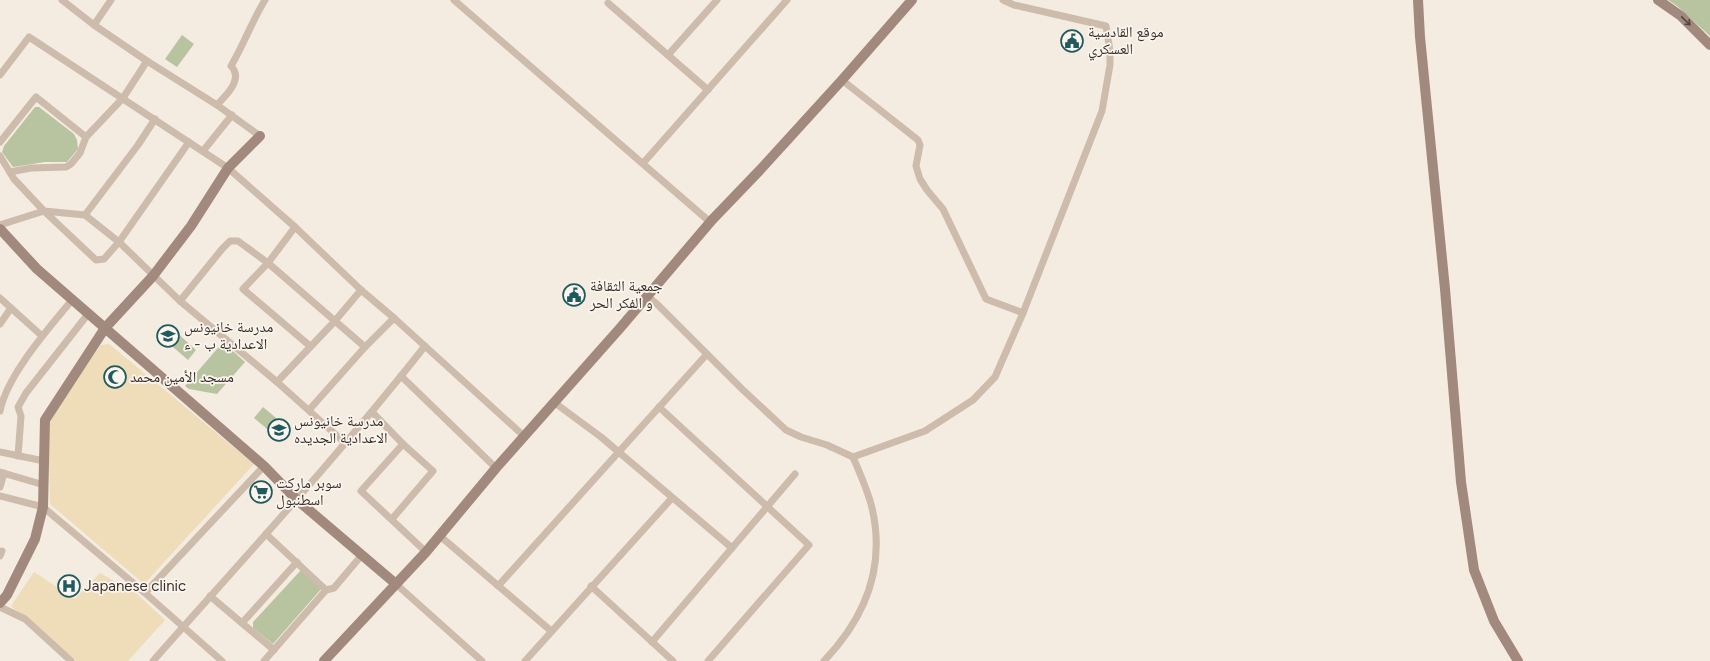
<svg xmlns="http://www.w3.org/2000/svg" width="1710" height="661" viewBox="0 0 1710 661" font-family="Figtree,'Noto Naskh Arabic',sans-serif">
<rect width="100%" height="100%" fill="#f4ebe1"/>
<g fill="#b8c4a0">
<path d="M1668,0H1710V36L1677,6Z"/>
<path d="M182,35L194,44L177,67L165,59Z"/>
<path d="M35,107H39L74,134L77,140L78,149L67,162H45L13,167L2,152L4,146Z"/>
<path d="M175,331L196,350L188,360L166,341Z"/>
<path d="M223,342L245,362L217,394L189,389L185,386Z"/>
<path d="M263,407L282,423L272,433L254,418Z"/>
<path d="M301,570L322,588L273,644L253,628V622Z"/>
</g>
<g fill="#efdcb8">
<path d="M109,344L254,464L144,584L50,504L48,417L101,345Z"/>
<path d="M34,572L75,599L100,573L137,594L165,620L128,661H76L11,606Z"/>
</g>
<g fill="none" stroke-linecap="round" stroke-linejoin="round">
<g stroke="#cdbbac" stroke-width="7">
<path d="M62,0L94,25L147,61L217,105L260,136"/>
<path d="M454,0L710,222"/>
<path d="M608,3L708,90"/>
<path d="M94,25L111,0"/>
<path d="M668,55L717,0"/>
<path d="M0,75L29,37L228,168L295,227L361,290L394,318L525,437"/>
<path d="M842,80L918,140L920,145L916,166L920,179L927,190L943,209L986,299L1023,313"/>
<path d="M217,105C226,95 244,79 231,66C244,44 252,21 265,0"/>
<path d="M0,142L36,97L86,137"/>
<path d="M203,151L232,115"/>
<path d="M0,156L14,179L44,211L85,215L119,242L180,301L277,382L345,443"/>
<path d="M645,161L787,0"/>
<path d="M10,172L31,168L66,167L71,164L80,153L86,137L123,98L147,61"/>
<path d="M85,215L138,145L155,119"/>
<path d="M0,225L44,211L96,260L104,259L119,242L189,142"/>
<path d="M295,227L268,263L243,289L310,346"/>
<path d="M647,296L657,304L742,389L786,430L801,437L827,445L853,457C860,474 868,491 872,508C886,568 865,618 824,661"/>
<path d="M0,298L42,336"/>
<path d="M180,301L222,249L230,241H238L268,263L365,347"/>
<path d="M0,324L11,308"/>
<path d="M401,376L496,468"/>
<path d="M277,382L334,322L361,290"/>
<path d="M555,403L601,437L732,548"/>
<path d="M659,407L809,545L708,661"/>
<path d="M309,410L365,347L394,318"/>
<path d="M0,411C7,375 49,328 72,300"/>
<path d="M372,412L403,444L361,491L426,552"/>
<path d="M0,452L44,461"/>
<path d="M18,456L21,416L18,407L26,393L88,314"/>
<path d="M853,457L925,431L973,400L995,377L1023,313L1102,111L1110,65V51L1106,26L1014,5L1003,0"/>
<path d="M0,472L44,485"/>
<path d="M0,487L4,473"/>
<path d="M0,496L43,507L145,593"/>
<path d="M392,519L433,471L403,444"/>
<path d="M440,536L550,630"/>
<path d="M0,556L2,551"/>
<path d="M396,584L482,661"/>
<path d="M498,586L707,354"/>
<path d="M591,586L673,661"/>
<path d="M326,590L334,588L361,556"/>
<path d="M210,596L274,650"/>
<path d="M0,607L25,619L71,661"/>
<path d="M242,623L297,562"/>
<path d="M652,642L795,474"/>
<path d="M153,661C245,557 339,455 425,346"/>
<path d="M222,661L145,593L264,466"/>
<path d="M264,661L326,590L266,534"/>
<path d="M525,661L672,498"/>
</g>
<g stroke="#a18a7d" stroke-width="10">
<path d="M1418,0L1420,37L1445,289L1461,482L1474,570L1494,621L1518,661"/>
<path d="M1658,0L1681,16L1710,45"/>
<path d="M0,229L37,269L264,466L296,499L396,584"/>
<path d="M0,603L7,595L35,539L43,507L45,420L105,328L153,276L191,226L228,168L260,136"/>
<path d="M324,661L426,552L496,468L621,327L712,220L760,170L842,80L912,0"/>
</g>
</g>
<defs><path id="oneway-shaft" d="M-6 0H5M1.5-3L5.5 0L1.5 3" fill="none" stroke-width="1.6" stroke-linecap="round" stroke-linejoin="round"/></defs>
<use stroke="#544640" href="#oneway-shaft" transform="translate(1686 21) rotate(44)"/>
<defs>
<g id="civic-ring" transform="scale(1.15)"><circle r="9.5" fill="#fbf5ee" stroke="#1f5a5e" stroke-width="1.5"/><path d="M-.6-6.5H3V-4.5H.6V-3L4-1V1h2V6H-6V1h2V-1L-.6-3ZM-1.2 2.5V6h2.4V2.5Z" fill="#1f5a5e"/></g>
<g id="school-ring" transform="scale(1.15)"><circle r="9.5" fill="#fbf5ee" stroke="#1f5a5e" stroke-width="1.5"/><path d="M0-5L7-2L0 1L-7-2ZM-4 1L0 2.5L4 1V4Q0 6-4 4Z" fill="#1f5a5e"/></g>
<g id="mosque-ring" transform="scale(1.15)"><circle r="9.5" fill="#fbf5ee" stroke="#1f5a5e" stroke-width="1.5"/><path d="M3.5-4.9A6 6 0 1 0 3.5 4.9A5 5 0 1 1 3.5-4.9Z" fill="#1f5a5e"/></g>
<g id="supermarket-ring" transform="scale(1.15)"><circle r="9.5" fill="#fbf5ee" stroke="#1f5a5e" stroke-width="1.5"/><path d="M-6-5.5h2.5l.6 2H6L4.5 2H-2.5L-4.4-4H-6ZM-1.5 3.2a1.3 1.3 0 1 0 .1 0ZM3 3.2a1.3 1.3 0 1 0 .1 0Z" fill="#1f5a5e"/></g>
<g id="hospital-ring" transform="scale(1.15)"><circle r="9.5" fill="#fbf5ee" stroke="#1f5a5e" stroke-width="1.5"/><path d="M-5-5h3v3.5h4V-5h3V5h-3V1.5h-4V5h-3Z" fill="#1f5a5e"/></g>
</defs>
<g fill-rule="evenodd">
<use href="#civic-ring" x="1072" y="41"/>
<use href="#civic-ring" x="574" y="295"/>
<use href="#school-ring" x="168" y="336"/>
<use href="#mosque-ring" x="115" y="377"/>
<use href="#school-ring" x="279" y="430"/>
<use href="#supermarket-ring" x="261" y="492"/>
<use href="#hospital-ring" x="69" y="586"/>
</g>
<g text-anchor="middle" stroke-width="3.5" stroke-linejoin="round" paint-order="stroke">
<g font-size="15" fill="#3b302b" stroke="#fbf5ee" text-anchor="start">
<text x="1088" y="37">موقع القادسية<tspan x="1088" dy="17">العسكري</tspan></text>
<text x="590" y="291">جمعية الثقافة<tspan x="590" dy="17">و الفكر الحر</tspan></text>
<text x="184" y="332">مدرسة خانيونس<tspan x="184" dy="17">الاعدادية ب - ء</tspan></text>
<text x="130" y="382">مسجد الأمين محمد</text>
<text x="294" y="426">مدرسة خانيونس<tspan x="294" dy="17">الاعدادية الجديده</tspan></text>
<text x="276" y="488">سوبر ماركت<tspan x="276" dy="17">اسطنبول</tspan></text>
<text x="84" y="591">Japanese clinic</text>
</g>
</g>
</svg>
